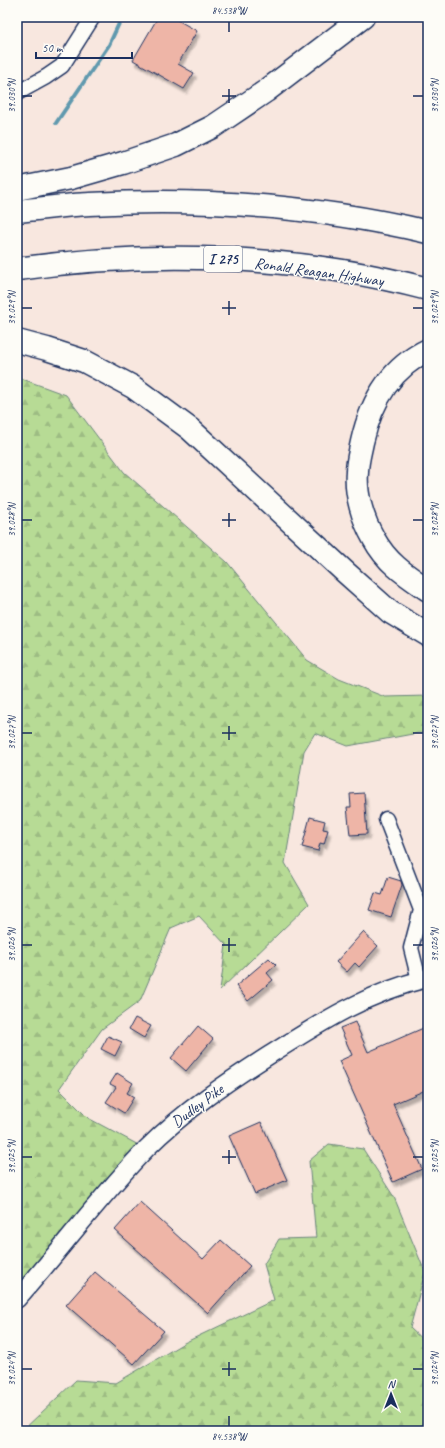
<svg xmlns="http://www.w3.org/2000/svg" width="445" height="1448" viewBox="0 0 445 1448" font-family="Caveat,sans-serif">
<defs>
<pattern id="forest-firs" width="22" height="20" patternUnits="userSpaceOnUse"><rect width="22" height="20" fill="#b7db95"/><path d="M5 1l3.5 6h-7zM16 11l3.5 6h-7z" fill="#9dbc83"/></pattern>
<filter id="shadow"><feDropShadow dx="2.5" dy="4.5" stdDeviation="1" flood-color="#0004"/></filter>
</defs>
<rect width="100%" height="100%" fill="#f8e7df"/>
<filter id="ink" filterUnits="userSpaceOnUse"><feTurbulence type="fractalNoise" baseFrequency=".025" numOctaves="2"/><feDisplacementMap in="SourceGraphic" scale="8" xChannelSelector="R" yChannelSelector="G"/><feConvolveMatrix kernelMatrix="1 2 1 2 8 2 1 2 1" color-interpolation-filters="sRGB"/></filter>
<g filter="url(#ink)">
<g fill="url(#forest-firs)" stroke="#69857a">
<path d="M17,377L66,395L124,472L227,562L307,660L339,679L385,697L428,696V733H418L348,746L315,733L304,751L285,863L309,904L220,990L226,945L199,916L171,928L140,1001L102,1029L59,1089L88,1118L146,1149L17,1299Z"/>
<path d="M329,1144L363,1149L394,1197L425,1272L410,1328L428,1345V1431H22L76,1380L116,1383L184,1343L274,1300L264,1264L279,1239L316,1238L309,1161Z"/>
</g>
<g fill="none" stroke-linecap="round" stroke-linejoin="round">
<path stroke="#6099ae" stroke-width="4" d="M56,123L109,45L122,17"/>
</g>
<g fill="#eeb5a7" stroke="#1b2f5e" filter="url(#shadow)">
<path d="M158,17H172L197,31L178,64L194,73L184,89L133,60Z"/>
<path d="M364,793L367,834L350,835L347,807H351L350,794Z"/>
<path d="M310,817L325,821L323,829L328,830L324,844L320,843L318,851L302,847Z"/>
<path d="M388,877L401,881L402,885L391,917L369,910L375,893L382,895Z"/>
<path d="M363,932L378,946L359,967L355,963L347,972L336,962Z"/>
<path d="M269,958L276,965L267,973L273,980L248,1001L236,986Z"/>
<path d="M135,1018L151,1026L144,1038L129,1029Z"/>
<path d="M355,1022L368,1052L428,1026V1089L393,1104L422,1169L393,1182L339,1061L352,1055L340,1028Z"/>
<path d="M198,1026L213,1039L186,1071L171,1058Z"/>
<path d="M108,1036L122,1042L115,1056L101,1049Z"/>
<path d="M117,1073L133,1083L127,1093L134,1097L124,1113L106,1102L116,1087L110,1084Z"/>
<path d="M261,1122L287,1180L255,1194L229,1136Z"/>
<path d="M140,1202L203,1259L221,1240L250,1266L208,1313L115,1230Z"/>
<path d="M95,1272L164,1331L134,1364L66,1305Z"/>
</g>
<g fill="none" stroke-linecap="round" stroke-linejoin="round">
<g stroke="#1b2f5e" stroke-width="17">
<g id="minor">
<path d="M17,93L46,77L62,66L93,17"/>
<path d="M386,819L421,910L411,948L419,980"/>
</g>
</g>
<g stroke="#1b2f5e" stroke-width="20">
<path id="tertiary" d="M17,1299C61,1250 100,1196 147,1148C184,1111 227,1082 271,1054C323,1021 367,993 428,978"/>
</g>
<g stroke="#1b2f5e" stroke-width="25">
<g id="motorway">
<path d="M17,189L71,178L123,163L176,145L214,126L266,91L363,17"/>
<path d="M17,211C41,209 65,205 90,204C203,198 317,206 428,232"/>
<path d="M17,269C152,250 295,254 428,289"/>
<path d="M17,341L47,349L84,361L133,387L190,429L344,571L390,612L428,635"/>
<path d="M428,350C390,368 371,402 362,442C360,452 357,462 357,472C355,494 363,520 374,539C387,563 406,575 428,590"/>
</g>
</g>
<use href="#minor" stroke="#fdfcf7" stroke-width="14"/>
<use href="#tertiary" stroke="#fdfcf7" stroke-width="17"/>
<use href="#motorway" stroke="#fdfcf7" stroke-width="22"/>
</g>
</g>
<path fill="none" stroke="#1b2f5e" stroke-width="1.5" d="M229,22V32M229,89V103M22,96H32M222,96H236M413,96H423M229,301V315M22,308H32M222,308H236M413,308H423M229,513V527M22,520H32M222,520H236M413,520H423M229,726V740M22,733H32M222,733H236M413,733H423M229,938V952M22,945H32M222,945H236M413,945H423M229,1150V1164M22,1157H32M222,1157H236M413,1157H423M229,1362V1376M22,1369H32M222,1369H236M413,1369H423M229,1416V1426"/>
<g text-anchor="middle" stroke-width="3" stroke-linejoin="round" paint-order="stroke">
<rect fill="#fdfcf7" stroke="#5f6c8c" stroke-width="1" x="204" y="246" width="38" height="26" rx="3"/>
<g font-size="15" font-weight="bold" fill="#1b2f5e">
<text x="223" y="264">I 275</text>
</g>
<g font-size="16" fill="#1b2f5e" stroke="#fdfcf7">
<text transform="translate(319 271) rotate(8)" y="6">Ronald Reagan Highway</text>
<text transform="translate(197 1105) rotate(-37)" y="6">Dudley Pike</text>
</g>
</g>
<rect width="445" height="1448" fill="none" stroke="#fdfcf7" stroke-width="44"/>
<g transform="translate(391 1394)" stroke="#fdfcf7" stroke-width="3" paint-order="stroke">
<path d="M0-3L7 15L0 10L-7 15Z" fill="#1b2f5e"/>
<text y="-6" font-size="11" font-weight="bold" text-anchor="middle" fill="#1b2f5e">N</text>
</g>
<path d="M36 52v6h96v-6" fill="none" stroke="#1b2f5e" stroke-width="2"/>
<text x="42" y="52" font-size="12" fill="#1b2f5e" stroke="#fdfcf7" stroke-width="3" paint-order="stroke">50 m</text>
<rect x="22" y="22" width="401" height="1404" fill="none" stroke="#1b2f5e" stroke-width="1.5"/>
<g font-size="10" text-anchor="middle" fill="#1b2f5e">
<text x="229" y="14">84.538°W</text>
<text transform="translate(11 96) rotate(-90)" y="4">39.030°N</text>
<text transform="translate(434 96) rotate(-90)" y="4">39.030°N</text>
<text transform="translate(11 308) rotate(-90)" y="4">39.029°N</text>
<text transform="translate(434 308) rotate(-90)" y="4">39.029°N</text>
<text transform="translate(11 520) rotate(-90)" y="4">39.028°N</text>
<text transform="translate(434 520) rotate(-90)" y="4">39.028°N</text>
<text transform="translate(11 733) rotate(-90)" y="4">39.027°N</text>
<text transform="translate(434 733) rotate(-90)" y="4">39.027°N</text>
<text transform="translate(11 945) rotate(-90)" y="4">39.026°N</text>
<text transform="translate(434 945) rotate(-90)" y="4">39.026°N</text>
<text transform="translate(11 1157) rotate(-90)" y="4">39.025°N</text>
<text transform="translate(434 1157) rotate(-90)" y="4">39.025°N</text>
<text transform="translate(11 1369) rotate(-90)" y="4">39.024°N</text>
<text transform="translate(434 1369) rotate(-90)" y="4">39.024°N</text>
<text x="229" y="1440">84.538°W</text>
</g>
</svg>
